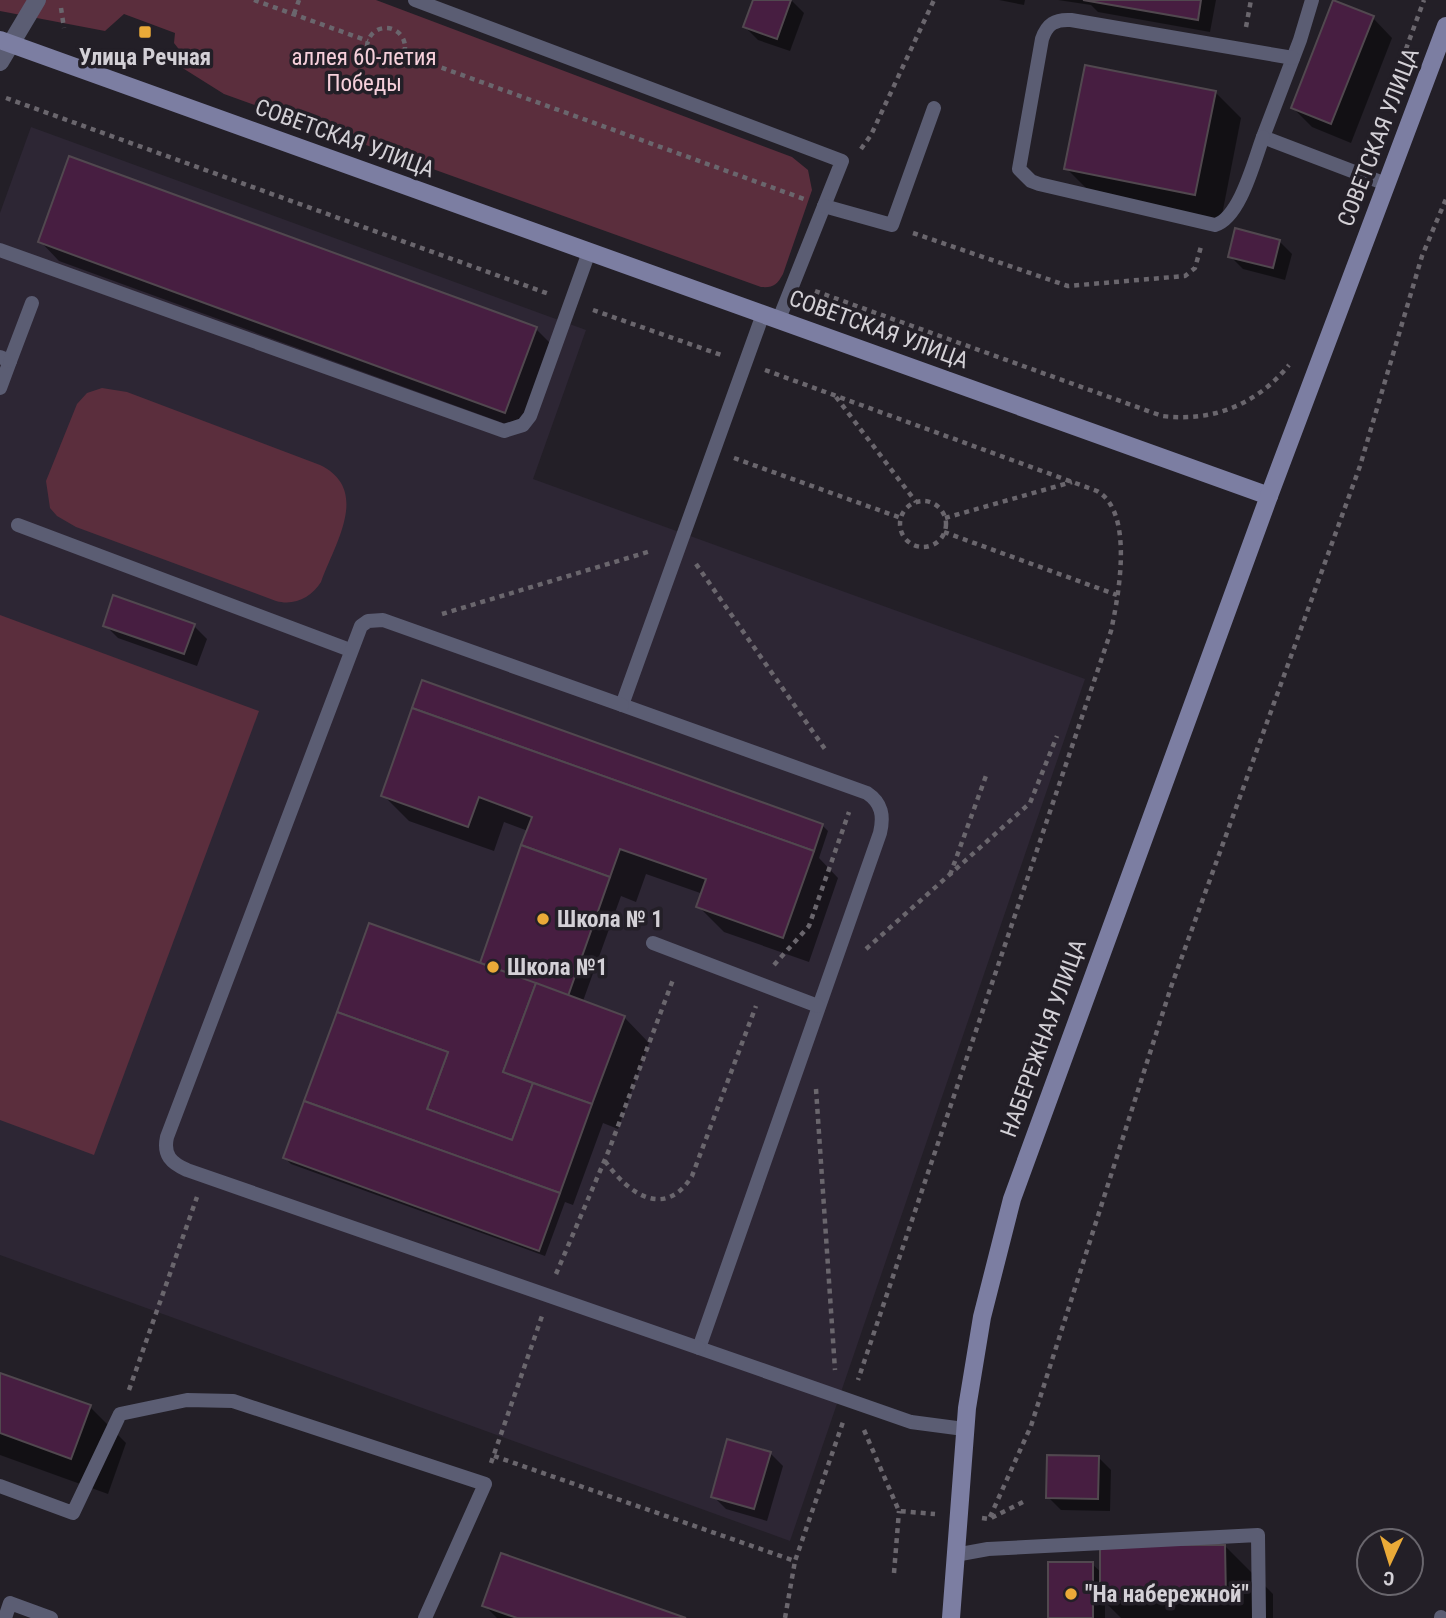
<svg xmlns="http://www.w3.org/2000/svg" width="1446" height="1618" viewBox="0 0 1446 1618" font-family="'Roboto Condensed',sans-serif">
<rect width="100%" height="100%" fill="#231f27"/>
<path fill="#2d2634" d="M31,127L586,330L533,479L1085,679L790,1541L0,1255V213Z"/>
<g fill="#5b2e3d">
<path d="M0,0H376L792,157L808,170L812,190L783,274C777,285 773,288 761,287L224,94L181,67L185,57L174,43L175,33L124,14L105,31L0,11Z"/>
<path d="M102,388L127,392L320,465C371,490 335,543 321,582C311,598 294,606 276,601L76,527L57,516L50,508L46,481L77,404L87,393Z"/>
<path d="M0,615L259,711L94,1155L0,1120Z"/>
</g>
<g fill="#0007">
<path d="M755,0H791L804,13L790,51L758,40L745,27Z"/>
<path d="M999,0H1025L1024,5Z"/>
<path d="M1058,0H1216L1210,32L1098,12L1091,5Z"/>
<path d="M1373,18L1392,38L1351,143L1312,127L1293,108Z"/>
<path d="M1215,92L1241,118L1221,220L1092,194L1066,168Z"/>
<path d="M40,241L536,329L555,348L525,431L59,261Z"/>
<path d="M1279,241L1292,254L1285,280L1243,269L1230,256Z"/>
<path d="M105,625L194,626L207,639L197,666L118,638Z"/>
<path d="M423,683L822,825L828,831L819,858L838,878L809,962L724,932L698,906L703,894L646,874L636,902L621,896L583,1001L624,1017L649,1043L618,1129L603,1123L573,1205L565,1202L545,1256L291,1164L285,1158L481,965L528,831L504,822L494,851L409,821L383,795Z"/>
<path d="M0,1375L90,1407L126,1443L108,1494L0,1455Z"/>
<path d="M770,1453L783,1466L767,1521L726,1509L713,1496Z"/>
<path d="M1098,1457L1111,1470L1110,1511L1061,1510L1048,1497Z"/>
<path d="M1225,1546L1273,1594V1618H1121L1105,1602V1618H1049L1092,1564L1102,1573Z"/>
<path d="M484,1605L681,1618H497Z"/>
</g>
<g fill="#471e41" stroke="#51484f" stroke-width="2">
<path d="M753,0H791L777,39L743,27Z"/>
<path d="M1083,0H1201L1198,20Z"/>
<path d="M1333,0L1374,16L1331,124L1291,108Z"/>
<path d="M1085,65L1216,91L1195,195L1064,169Z"/>
<path d="M69,156L537,327L505,413L38,242Z"/>
<path d="M1235,228L1280,240L1273,268L1228,257Z"/>
<path d="M113,595L195,624L184,654L103,626Z"/>
<path d="M422,680L823,824L814,851L412,708Z"/>
<path d="M412,708L814,851L783,938L696,907L706,879L620,849L610,877L521,845L532,817L479,797L468,827L381,796Z"/>
<path d="M521,845L610,877L568,996L480,963Z"/>
<path d="M369,923L536,983L503,1072L533,1083L512,1140L427,1109L448,1052L337,1012Z"/>
<path d="M536,983L625,1016L592,1104L503,1072Z"/>
<path d="M337,1012L448,1052L427,1109L512,1140L533,1083L592,1104L560,1193L304,1101Z"/>
<path d="M304,1101L560,1193L539,1251L283,1158Z"/>
<path d="M0,1373L91,1405L71,1459L0,1433Z"/>
<path d="M727,1439L771,1452L754,1509L711,1497Z"/>
<path d="M1047,1455L1099,1456L1098,1499L1046,1498Z"/>
<path d="M1100,1545H1225L1226,1599H1100Z"/>
<path d="M501,1553L686,1618H517L482,1606Z"/>
<rect x="1048" y="1562" width="45" height="56"/>
</g>
<g fill="none" stroke-linecap="round" stroke-linejoin="round">
<g stroke="#6a666d" stroke-width="4.5" stroke-dasharray="5 5" stroke-linecap="butt">
<path d="M254,0L368,41"/>
<path d="M61,8L64,28"/>
<path d="M294,14L299,0"/>
<path d="M1246,27L1251,0"/>
<circle cx="386" cy="47" r="19"/>
<path d="M404,54L804,199"/>
<path d="M1399,68L1424,0"/>
<path d="M6,98L549,294"/>
<path d="M861,149L871,135L934,0"/>
<path d="M913,233L1068,286L1185,276L1195,268L1202,243"/>
<path d="M815,291L1162,416C1213,422 1256,405 1289,365"/>
<path d="M593,310L724,356"/>
<path d="M765,370L1097,491C1134,512 1119,594 1111,631L858,1380"/>
<path d="M836,397L916,502"/>
<path d="M734,458L901,518"/>
<circle cx="923" cy="524" r="23"/>
<path d="M945,518L1072,482"/>
<path d="M944,532L1117,595"/>
<path d="M696,564L827,752"/>
<path d="M442,614L651,551"/>
<path d="M950,875L987,773"/>
<path d="M866,949L1030,803L1057,736"/>
<path d="M774,965L809,926L849,812"/>
<path d="M816,1089L835,1370"/>
<path d="M605,1161C627,1192 664,1221 692,1176L756,1006"/>
<path d="M556,1274L609,1150L674,977"/>
<path d="M129,1390L197,1197"/>
<path d="M864,1430L899,1511L935,1514"/>
<path d="M494,1456L795,1561L843,1422"/>
<path d="M491,1463L542,1316"/>
<path d="M990,1517L1031,1426L1171,987L1360,466L1422,256L1446,199"/>
<path d="M982,1518L989,1519L1027,1500"/>
<path d="M894,1573L899,1511"/>
<path d="M785,1618L795,1561"/>
</g>
<g stroke="#5b5d73" stroke-width="14">
<path d="M415,0L842,161L779,319"/>
<path d="M1312,0L1300,40L1263,137L1386,184"/>
<path d="M1263,137C1254,161 1240,218 1215,225L1039,184L1031,181L1019,169L1042,39C1047,24 1055,19 1071,20L1293,58"/>
<path d="M824,206L892,225L934,108"/>
<path d="M0,250L504,431L523,425L530,416L589,252"/>
<path d="M763,314L622,705L867,793C882,803 884,816 880,833L699,1348L911,1422L964,1429"/>
<path d="M0,357L10,361L0,388"/>
<path d="M10,361L32,303"/>
<path d="M18,525L350,650"/>
<path d="M622,705L383,620L368,621L361,626L167,1137C163,1155 171,1163 187,1170L699,1348"/>
<path d="M653,943L818,1006"/>
<path d="M0,1486L73,1513L120,1414L187,1400L233,1401L485,1484L425,1618"/>
<path d="M955,1555L988,1549L1258,1535L1259,1618"/>
<path d="M1441,1617V1618"/>
<path d="M5,1618L10,1603L51,1618"/>
</g>
<path stroke="#5b5d73" stroke-width="18" d="M0,62L37,0"/>
<g stroke="#7c7ea2" stroke-width="18">
<path d="M0,40L1269,496"/>
<path d="M951,1618L967,1408L982,1317L1012,1199L1269,496L1446,26"/>
</g>
</g>
<g fill="#eaaa38" stroke="#231f27" stroke-width="2.5">
<rect x="138" y="25" width="14" height="14" rx="3.5"/>
<circle cx="543" cy="919" r="7"/>
<circle cx="493" cy="967" r="7"/>
<circle cx="1071" cy="1594" r="7"/>
</g>
<g text-anchor="middle" stroke-width="7" stroke-linejoin="round" paint-order="stroke">
<g font-size="23" font-weight="bold" fill="#d3d0d6" stroke="#231f27" text-anchor="start">
<text x="145" y="65" text-anchor="middle">Улица Речная</text>
<text x="557" y="927">Школа № 1</text>
<text x="507" y="975">Школа №1</text>
<text x="1085" y="1602">"На набережной"</text>
</g>
<g font-size="23" fill="#f6d0db" stroke="#231f27">
<text x="364" y="65">аллея 60-летия<tspan x="364" dy="26">Победы</tspan></text>
</g>
<g font-size="23" fill="#d3d0d6" stroke="#231f27">
<text transform="translate(1378 137) rotate(-69)" y="8">СОВЕТСКАЯ УЛИЦА</text>
<text transform="translate(345 138) rotate(20)" y="8">СОВЕТСКАЯ УЛИЦА</text>
<text transform="translate(879 329) rotate(20)" y="8">СОВЕТСКАЯ УЛИЦА</text>
<text transform="translate(1043 1038) rotate(-70)" y="8">НАБЕРЕЖНАЯ УЛИЦА</text>
</g>
</g>
<g transform="translate(1390 1562) rotate(184)"><circle r="33" fill="#231f27" stroke="#69666d" stroke-width="2"/>
<path d="M0-5L12 26L0 18L-12 26Z" fill="#eaaa38"/>
<text y="-10" font-size="19" font-weight="bold" text-anchor="middle" fill="#d3d0d6">С</text>
</g>
</svg>
